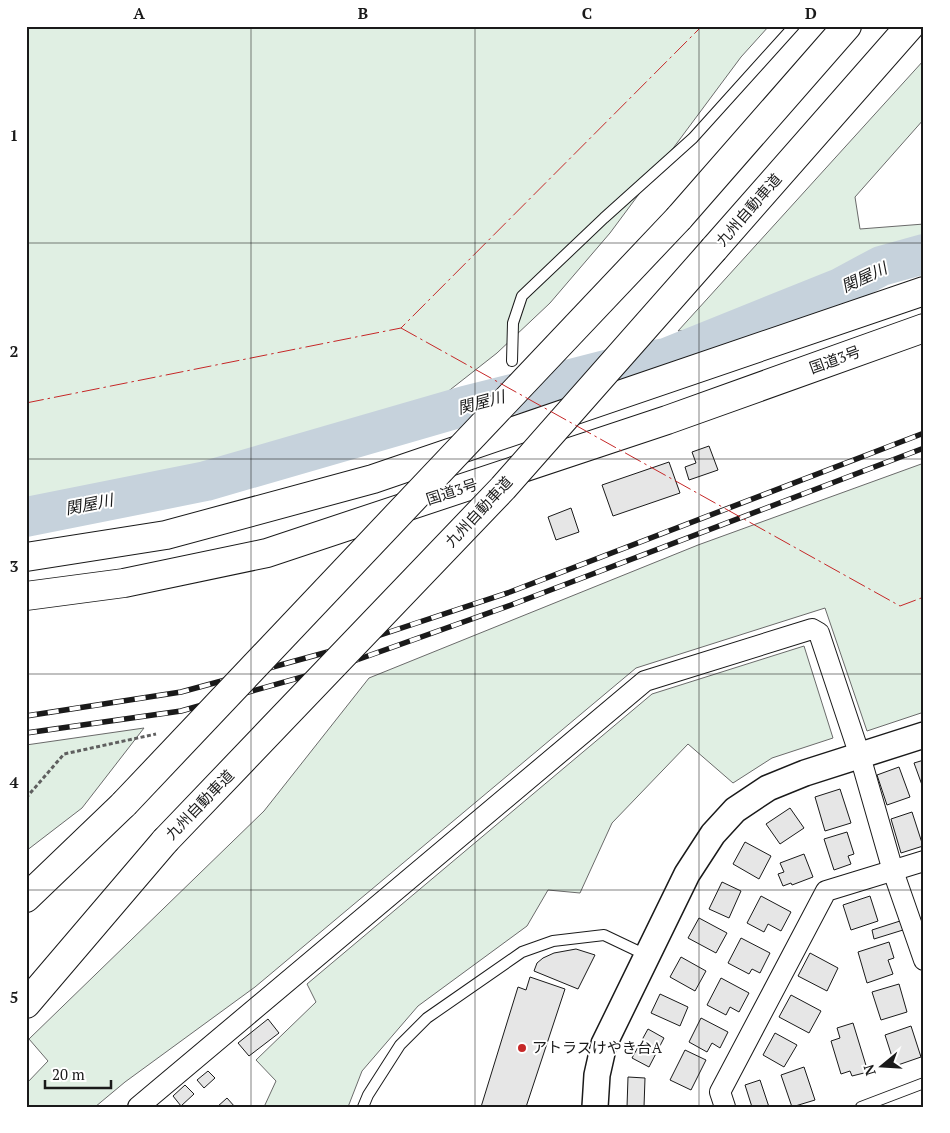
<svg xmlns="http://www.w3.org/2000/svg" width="950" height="1133" viewBox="0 0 950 1133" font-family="'PT Serif','Noto Sans JP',serif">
<rect width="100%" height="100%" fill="#fff"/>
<g fill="#e0efe3" stroke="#6a6a6a">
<path d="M26,26H769L741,57L610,233L550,303L497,353L432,404L329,429L173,482L26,506Z"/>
<path d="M924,60V119L855,197L860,229L924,224V238L890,245L831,279L705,329L678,331Z"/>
<path d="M924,463V712L867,731L825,608L636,668L255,987L125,1082L95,1107H26V1084L48,1061L29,1039L264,811L369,678L698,545Z"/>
<path d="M804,646L833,738L772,758L733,783L688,744L612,823L580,893L548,890L527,926L418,1006L362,1071L348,1107H264L276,1081L256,1060L316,1002L307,984L652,694Z"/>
<path d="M144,728L82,808L26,851V745Z"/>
</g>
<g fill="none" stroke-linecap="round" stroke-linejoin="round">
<path stroke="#c6d2dc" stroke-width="40" d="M26,517L206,481L465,406L626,365L666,358L840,288L881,266L924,254"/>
</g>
<g fill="#e6e6e6" stroke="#1a1a1a">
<path d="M709,446L718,470L689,480L685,467L696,463L692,452Z"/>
<path d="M669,462L680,493L613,516L602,485Z"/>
<path d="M571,508L579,532L556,540L548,517Z"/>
<path d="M924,760V784L922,785L914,763Z"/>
<path d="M899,767L910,797L887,805L877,775Z"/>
<path d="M840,789L851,823L825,831L815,797Z"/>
<path d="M790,808L804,828L780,844L766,824Z"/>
<path d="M912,812L923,846L901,853L891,819Z"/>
<path d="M847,832L854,854L848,856L851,864L834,870L824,839Z"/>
<path d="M745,842L771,856L759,879L733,864Z"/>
<path d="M804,854L813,877L792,885L791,883L783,886L778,874L784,872L780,863Z"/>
<path d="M722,882L741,891L729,918L709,909Z"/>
<path d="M761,896L791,912L781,931L768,924L764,932L747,923Z"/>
<path d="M870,896L878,921L851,930L843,905Z"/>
<path d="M699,918L727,933L716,953L688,938Z"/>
<path d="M900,921L903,930L874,939L872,930Z"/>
<path d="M741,938L770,953L760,973L752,969L749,974L728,963Z"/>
<path d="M889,942L894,958L888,960L893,974L867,983L858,952Z"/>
<path d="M576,949L595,955L578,989L534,971L537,963L543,958L554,953Z"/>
<path d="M810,953L838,968L827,991L798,976Z"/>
<path d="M681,957L706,971L695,991L670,977Z"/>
<path d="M530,977L565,989L526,1107H481L518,987L526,990Z"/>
<path d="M721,978L749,993L739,1012L730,1007L726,1015L707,1005Z"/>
<path d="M899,984L907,1012L881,1020L872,992Z"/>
<path d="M660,994L688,1007L680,1026L651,1013Z"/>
<path d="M791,995L821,1011L809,1033L779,1017Z"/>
<path d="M701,1018L728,1032L720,1048L712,1043L707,1052L689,1042Z"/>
<path d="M268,1019L279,1033L249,1056L238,1043Z"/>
<path d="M853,1023L868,1072L852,1076L850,1071L841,1074L831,1041L840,1038L837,1028Z"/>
<path d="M911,1026L921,1057L895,1066L885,1035Z"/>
<path d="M648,1029L664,1038L649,1067L632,1058Z"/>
<path d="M775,1033L797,1045L784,1067L763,1055Z"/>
<path d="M685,1050L706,1060L691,1090L670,1080Z"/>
<path d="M804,1067L815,1100L792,1107L781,1075Z"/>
<path d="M208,1071L215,1078L204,1088L197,1080Z"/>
<path d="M628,1077L645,1078L644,1107H627Z"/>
<path d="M760,1080L769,1107H752L745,1085Z"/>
<path d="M185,1085L194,1094L181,1106L173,1096Z"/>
<path d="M227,1098L235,1107H217Z"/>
</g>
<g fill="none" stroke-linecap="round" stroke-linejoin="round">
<g stroke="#1a1a1a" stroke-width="12">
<g id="service">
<path d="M512,361L513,323L522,296L604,218L693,138L794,26"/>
<path d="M363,1107L368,1095L400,1045L427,1018L522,952L553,941L604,935L646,955"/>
<path d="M861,1107L924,1083"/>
</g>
</g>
<g stroke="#1a1a1a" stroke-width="22">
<g id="minor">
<path d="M138,1107L645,681L812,629L819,633L860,756L893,871L924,960"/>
<path d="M725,1107L720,1092L826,891L924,861"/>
</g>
</g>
<g stroke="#1a1a1a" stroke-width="28">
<path id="tertiary" d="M595,1107L597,1075L604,1044L687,874L713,834L735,810L768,788L805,773L924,735"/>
</g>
<g stroke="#1a1a1a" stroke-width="30">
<g id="trunk">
<path d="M26,557L166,535L373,479L924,291"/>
<path d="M26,596L124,583L267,553L667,420L924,328"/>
</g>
</g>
<g stroke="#1a1a1a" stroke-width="30">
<g id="motorway">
<path d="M679,218L847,26"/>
<path d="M714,249L910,26"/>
<path d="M26,898L124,804"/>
<path d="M26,1004L165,841"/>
</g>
</g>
<path stroke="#5f5f5f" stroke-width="3" stroke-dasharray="4 2.5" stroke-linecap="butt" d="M26,798L64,754L156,734"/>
<use href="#service" stroke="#fff" stroke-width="10"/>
<use href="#minor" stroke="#fff" stroke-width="20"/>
<use href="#tertiary" stroke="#fff" stroke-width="25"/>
<use href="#trunk" stroke="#fff" stroke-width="28"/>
<use href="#motorway" stroke="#fff" stroke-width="28"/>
<g stroke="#1a1a1a" stroke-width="5.5">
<g id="rail">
<path d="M26,716L181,692L335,650L510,592L924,433"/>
<path d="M26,733L181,711L334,668L511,605L924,448"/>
</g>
</g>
<use href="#rail" stroke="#fff" stroke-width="4" stroke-dasharray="11" stroke-linecap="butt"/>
<g stroke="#1a1a1a" stroke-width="30" stroke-linecap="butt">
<g id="motorway-bridge">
<path d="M124,804L679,218"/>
<path d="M165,841L503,488L714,249"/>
</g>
</g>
<use href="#motorway-bridge" stroke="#fff" stroke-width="28"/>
<g stroke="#c62828" stroke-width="1" stroke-dasharray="18 4 2.5 4" stroke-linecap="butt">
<path d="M401,328L900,606L924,597"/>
<path d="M26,403L401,328L702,26"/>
</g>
</g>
<path fill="none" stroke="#1a1a1a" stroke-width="1" stroke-opacity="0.55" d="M251,26V1107M475,26V1107M699,26V1107M26,243H924M26,459H924M26,674H924M26,890H924"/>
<circle fill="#c62828" stroke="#fff" stroke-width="2" cx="522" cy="1048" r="5"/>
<g text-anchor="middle" stroke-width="4" stroke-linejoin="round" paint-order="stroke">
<g font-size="15" fill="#1a1a1a" stroke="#fff">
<text transform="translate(749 210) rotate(-49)" y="5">九州自動車道</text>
<text transform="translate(835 360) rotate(-20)" y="5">国道3号</text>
<text transform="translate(452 492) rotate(-18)" y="5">国道3号</text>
<text transform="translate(479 512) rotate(-47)" y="5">九州自動車道</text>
<text transform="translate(200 805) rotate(-46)" y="5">九州自動車道</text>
</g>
<g font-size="15" fill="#1a1a1a" stroke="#fff" text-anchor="start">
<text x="532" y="1053">アトラスけやき台A</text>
</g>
<g font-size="16" font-style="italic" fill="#1a1a1a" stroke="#fff">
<text transform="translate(864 277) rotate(-25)" y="6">関屋川</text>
<text transform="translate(481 402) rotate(-15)" y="6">関屋川</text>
<text transform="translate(89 504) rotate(-11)" y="6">関屋川</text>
</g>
</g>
<rect width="950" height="1133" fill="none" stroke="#ffffff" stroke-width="55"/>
<g transform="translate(882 1066) rotate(252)" stroke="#ffffff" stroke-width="4" paint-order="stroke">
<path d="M0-4L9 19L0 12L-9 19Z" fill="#1a1a1a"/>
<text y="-8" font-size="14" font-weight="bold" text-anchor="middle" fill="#1a1a1a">N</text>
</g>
<path d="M45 1080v8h66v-8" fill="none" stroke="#1a1a1a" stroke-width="2.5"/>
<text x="52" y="1080" font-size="15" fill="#1a1a1a" stroke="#ffffff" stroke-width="4" paint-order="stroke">20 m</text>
<rect x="28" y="28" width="894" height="1078" fill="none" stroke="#1a1a1a" stroke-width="2"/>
<g font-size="16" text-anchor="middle" font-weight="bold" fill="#1a1a1a">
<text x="139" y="19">A</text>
<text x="363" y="19">B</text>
<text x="587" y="19">C</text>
<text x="811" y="19">D</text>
<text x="14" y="141">1</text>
<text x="14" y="357">2</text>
<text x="14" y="572">3</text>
<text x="14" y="788">4</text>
<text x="14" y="1003">5</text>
</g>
</svg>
